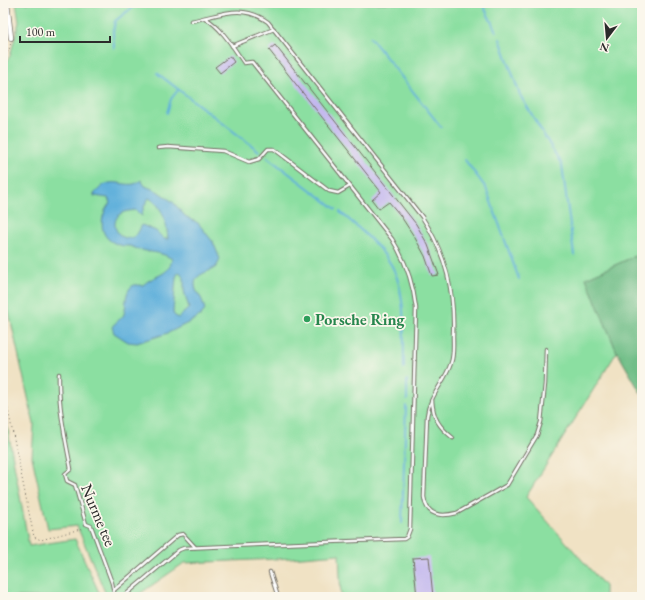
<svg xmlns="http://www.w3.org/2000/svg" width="645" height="600" viewBox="0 0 645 600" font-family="'EB Garamond',serif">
<rect width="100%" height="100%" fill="#fbf7ec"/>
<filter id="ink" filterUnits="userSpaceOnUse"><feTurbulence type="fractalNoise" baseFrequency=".025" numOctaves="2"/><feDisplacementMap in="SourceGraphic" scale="8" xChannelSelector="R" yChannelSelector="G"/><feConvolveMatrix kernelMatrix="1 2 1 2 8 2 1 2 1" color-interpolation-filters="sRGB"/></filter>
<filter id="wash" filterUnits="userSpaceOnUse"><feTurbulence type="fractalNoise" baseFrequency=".012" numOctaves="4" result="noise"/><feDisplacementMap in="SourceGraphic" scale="16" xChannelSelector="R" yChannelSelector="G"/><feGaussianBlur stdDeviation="0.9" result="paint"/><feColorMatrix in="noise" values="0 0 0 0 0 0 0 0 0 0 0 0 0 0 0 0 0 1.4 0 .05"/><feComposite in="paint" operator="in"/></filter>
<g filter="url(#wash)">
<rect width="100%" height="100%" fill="#f0e2c4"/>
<g fill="#8bdfa1" stroke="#5b8566">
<path d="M16,3H642V253L586,278L617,352L526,497L605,586V597H341L339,554L277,559L184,563L135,597H107L77,526L48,529L32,457L34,424L3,286V67L10,56L19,22Z"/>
<path d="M3,410L8,431L29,546L75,539L101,597H3Z"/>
</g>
<path fill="#70be87" stroke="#4e7459" d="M642,253V395L617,352L586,278Z"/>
<path fill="#61b0db" stroke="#466e83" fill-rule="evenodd" d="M141,180L145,186L157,191L173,202L185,216L198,223L213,242L220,259C219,262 218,264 216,267C207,274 191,273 196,290C197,293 199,295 201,298C203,302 204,306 205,310L201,315L192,321L168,333L137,343L128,342L114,333L112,327C116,321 122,319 124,314C127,305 124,294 131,287C136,283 138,286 143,285C144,284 147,282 148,281C159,274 169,275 172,259C162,252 153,253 142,250C138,250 134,247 130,246C126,246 121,246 117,244C98,238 99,216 110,203L108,198L94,196V194C97,191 102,185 106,184C118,179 131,190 141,180ZM149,198C163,205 167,225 168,239H164L156,231L142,225C140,228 138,234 135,236C122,245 107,225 120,214C124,211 130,211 135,210L142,216C142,210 145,204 149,198ZM180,272L184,278V291L189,308L178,318L174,315L173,312L176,277L178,273Z"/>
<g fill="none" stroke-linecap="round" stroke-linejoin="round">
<g stroke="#61b0db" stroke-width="2">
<path d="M482,3L496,31"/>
<path d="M370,37L441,127"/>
<path d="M500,39L520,95L562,165L574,255"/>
<path d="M114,48L113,32L115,21L138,3"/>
<path d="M157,73L259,151"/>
<path d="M167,113L171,99L178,90"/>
<path d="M267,157L336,209"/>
<path d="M465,160L486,188L519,279"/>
<path d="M340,212C358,227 384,249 394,270C407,300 403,336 404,368"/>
<path d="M407,400V380"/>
<path d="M402,523L406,406"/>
</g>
</g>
<g id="blocks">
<g fill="#c2b7ee">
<path d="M275,45L416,224L428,245L439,275L432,276L425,256L415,238L400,215L389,202L379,209L372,200L381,192L269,50Z"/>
<path d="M230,56L234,62L220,73L215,67Z"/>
<path d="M429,557L433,597H417L413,558Z"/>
</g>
</g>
</g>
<g filter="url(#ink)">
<use href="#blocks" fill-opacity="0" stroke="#706b61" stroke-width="1"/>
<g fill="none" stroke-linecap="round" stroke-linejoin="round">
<g stroke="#706b61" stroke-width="4.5">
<g id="lane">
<path d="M191,21C221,15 241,3 268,22L422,217C446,254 455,292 453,336C453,345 454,355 451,363C445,382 429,396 427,416L424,497C426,516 441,517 457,513L507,485L537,435L541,422L545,384L546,349"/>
<path d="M232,46L274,29"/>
<path d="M158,148L168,147L223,151L249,162L259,159L268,149H274L329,191L338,193L350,186"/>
<path d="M59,374C58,406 65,437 71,469L65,474L67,481L75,485L86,524L91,526L112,583L115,597"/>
<path d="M432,400C433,418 439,427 453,438"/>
<path d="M270,572L278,597"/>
<path d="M114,590L178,535L183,534L195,547"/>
<path d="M123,597L179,550L184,548L404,539L407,537L410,529L416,308C413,282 406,261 392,239L252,62L244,63C233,47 222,28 205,18"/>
</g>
</g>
<g stroke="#706b61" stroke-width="6">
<path id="street" d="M7,3L11,38"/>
</g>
<g stroke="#706b61" stroke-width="1" stroke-dasharray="1 3" stroke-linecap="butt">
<path d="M3,59L9,50L11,42"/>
<path d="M3,385L34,537L41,540L84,528"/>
</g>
<use href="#lane" stroke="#fff" stroke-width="2.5"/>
<use href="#street" stroke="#fff" stroke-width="4.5"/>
</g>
</g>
<circle fill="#2e9e5b" stroke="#fbf7ec" stroke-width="1.5" cx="307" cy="319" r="4"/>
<g text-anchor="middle" stroke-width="3.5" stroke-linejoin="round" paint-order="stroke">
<g font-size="16" font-weight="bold" fill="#27864d" stroke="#fbf7ec" text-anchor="start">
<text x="315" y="325">Porsche Ring</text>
</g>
<g font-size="16" fill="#2b2b2b" stroke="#fbf7ec">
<text transform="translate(99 515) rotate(67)" y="6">Nurme tee</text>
</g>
</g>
<rect width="645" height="600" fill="none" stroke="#fbf7ec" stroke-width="16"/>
<g transform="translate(607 38) rotate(196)" stroke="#fbf7ec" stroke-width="3" paint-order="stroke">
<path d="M0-3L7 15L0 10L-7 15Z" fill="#2b2b2b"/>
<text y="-6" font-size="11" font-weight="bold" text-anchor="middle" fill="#2b2b2b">N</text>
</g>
<path d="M20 36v6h90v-6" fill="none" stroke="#2b2b2b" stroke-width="2"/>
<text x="26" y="36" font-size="12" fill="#2b2b2b" stroke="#fbf7ec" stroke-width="3" paint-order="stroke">100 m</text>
</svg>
